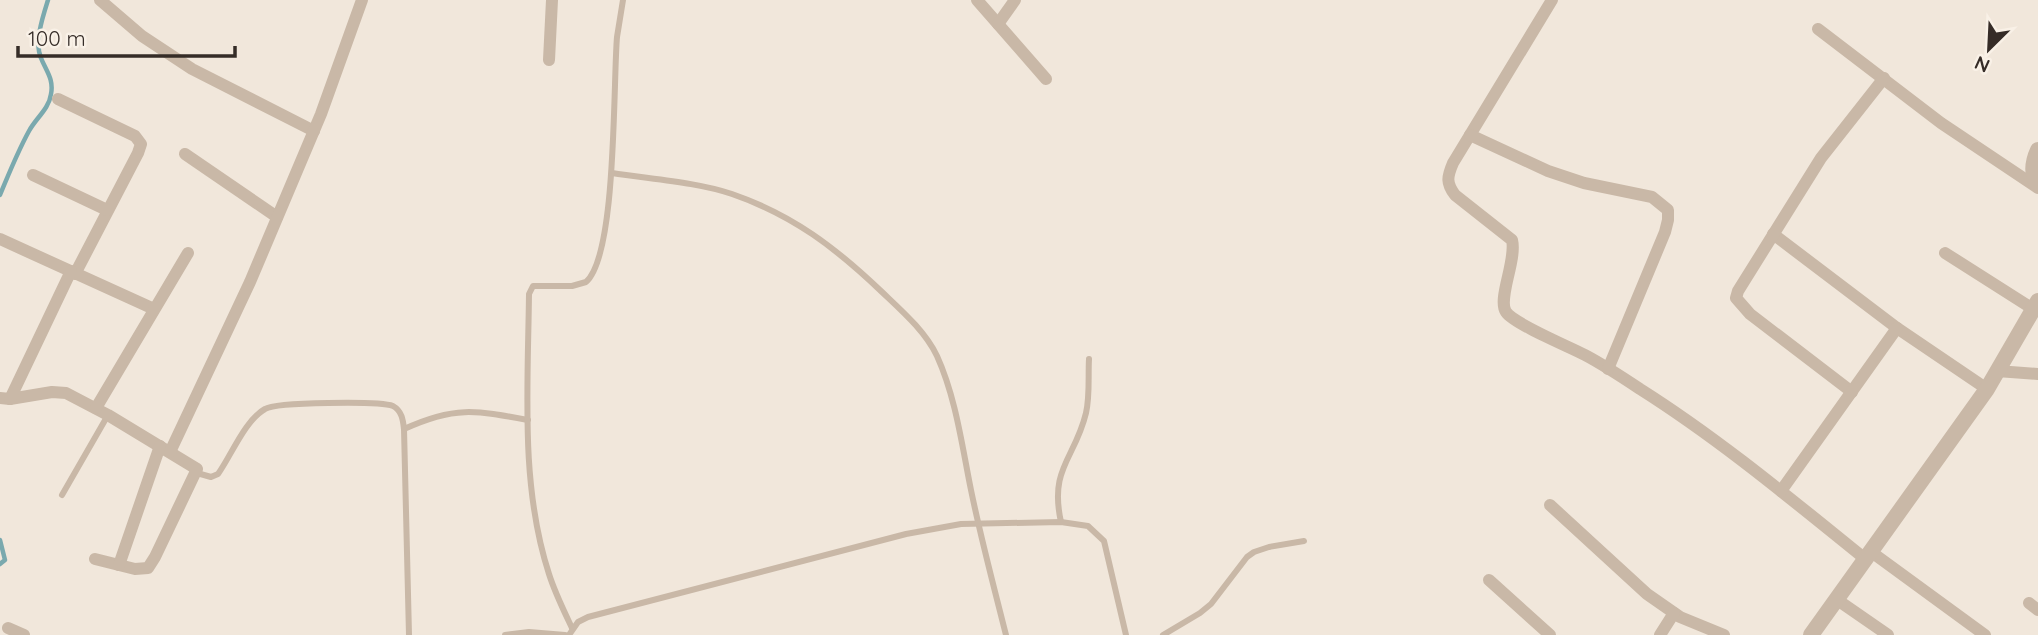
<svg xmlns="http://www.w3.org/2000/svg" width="2038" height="635" viewBox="0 0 2038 635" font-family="Quicksand,sans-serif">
<rect width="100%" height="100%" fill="#f1e7db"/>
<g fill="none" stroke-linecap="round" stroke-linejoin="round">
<g stroke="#7aa9ae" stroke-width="4.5">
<path d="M0,195C9,173 18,151 29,131C36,118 49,109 51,94C54,79 46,71 41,58C34,42 43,16 48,0"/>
<path d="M0,540L5,560L0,564"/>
</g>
<g stroke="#c9b8a7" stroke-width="6">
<path d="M612,173C649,179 697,182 732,194C793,215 836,248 882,292C902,311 925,331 937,356C956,398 962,446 971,490C981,539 994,587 1006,635"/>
<path d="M404,429C454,406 475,410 528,420"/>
<path d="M197,473L211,477L218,474C231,456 245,420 265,409C276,402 380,401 393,406C402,411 403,420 404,429L409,635"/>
<path d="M62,495L108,415"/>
<path d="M1061,522C1049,468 1075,459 1086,413C1090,396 1088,376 1089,359"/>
<path d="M572,628C564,611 555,593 549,574C520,485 528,387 529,294L533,286H572L586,282C617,255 613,83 617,37C619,25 621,12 623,0"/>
<path d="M505,635L529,632L565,635"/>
<path d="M569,635L578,622L588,617L906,534L961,524L1061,522L1088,526L1104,541L1126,635"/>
<path d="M1163,635L1200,613L1211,604L1247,557L1254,552L1269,547L1304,541"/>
</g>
<g stroke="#c9b8a7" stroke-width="12">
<path d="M100,0L142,36L192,69L314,131"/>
<path d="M977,0L1046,79"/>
<path d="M1552,0L1453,163C1447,177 1446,183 1455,195L1512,240C1517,260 1497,299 1506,312C1514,324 1570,347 1585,355C1604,365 1622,377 1640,389C1719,439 1791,499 1864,558"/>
<path d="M998,24L1015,0"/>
<path d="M1818,29L1941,123L2038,188"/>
<path d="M549,60L552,0"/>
<path d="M58,99L135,136L141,144L138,153L75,274"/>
<path d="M1470,135L1548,171L1584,183L1652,197L1668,210V220L1665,232L1608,369"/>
<path d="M185,154L277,217"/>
<path d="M33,175L107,210"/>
<path d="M1773,234L1897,328L1987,389"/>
<path d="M0,239L154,309"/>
<path d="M1945,253L2033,309"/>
<path d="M1997,371L2038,374"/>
<path d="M1852,392L1750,314L1736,298L1738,291L1821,158L1884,78"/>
<path d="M0,398L10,399L52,392L66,393L108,415L197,469L155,557L148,568L135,569L95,559"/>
<path d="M10,399L71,271"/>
<path d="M96,408L188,253"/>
<path d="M170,452L250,282L321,114L362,0"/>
<path d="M1781,491L1897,328"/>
<path d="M1550,505L1647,594L1680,617L1724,635"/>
<path d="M1870,551L1985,635"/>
<path d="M119,565L160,446"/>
<path d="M1489,580L1550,635"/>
<path d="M1836,599L1888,635"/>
<path d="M2029,603L2038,610"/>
<path d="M8,628L24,635"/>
<path d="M1660,635L1674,613"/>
</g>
<g stroke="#c9b8a7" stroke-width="16">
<path d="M2038,150C2032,163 2031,174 2038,185"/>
<path d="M1811,635L1987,389L2038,301"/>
</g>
</g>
<g transform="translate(1989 49) rotate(204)" stroke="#f9f1e7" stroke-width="5" paint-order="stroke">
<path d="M0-5L12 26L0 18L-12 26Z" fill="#352c27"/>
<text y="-10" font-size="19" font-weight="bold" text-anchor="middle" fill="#352c27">N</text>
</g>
<path d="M18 46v10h217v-10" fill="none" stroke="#352c27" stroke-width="3.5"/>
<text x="28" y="46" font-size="21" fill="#352c27" stroke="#f9f1e7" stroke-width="5" paint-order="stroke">100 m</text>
</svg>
